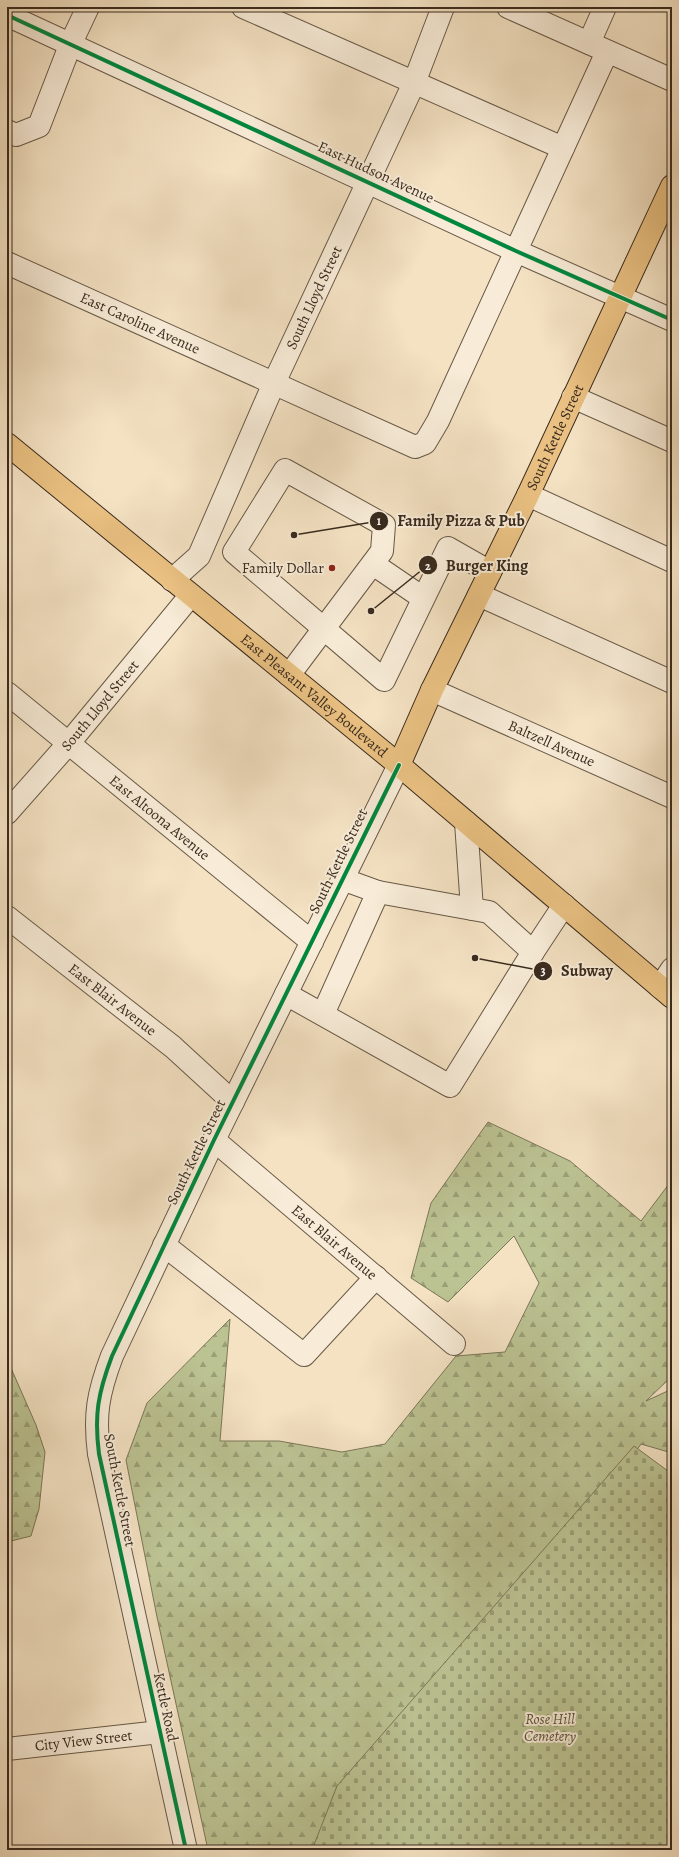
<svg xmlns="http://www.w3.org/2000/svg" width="679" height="1857" viewBox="0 0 679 1857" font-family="Alegreya,serif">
<defs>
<pattern id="forest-firs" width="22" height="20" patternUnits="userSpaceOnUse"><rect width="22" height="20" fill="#bcc393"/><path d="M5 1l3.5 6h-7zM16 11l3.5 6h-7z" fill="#9a9f77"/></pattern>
<pattern id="cemetery-stones" width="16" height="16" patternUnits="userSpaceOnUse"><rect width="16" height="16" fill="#bcc393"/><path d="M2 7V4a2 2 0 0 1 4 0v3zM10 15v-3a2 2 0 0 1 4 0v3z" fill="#9a9f77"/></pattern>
</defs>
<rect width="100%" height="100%" fill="#f4e2c3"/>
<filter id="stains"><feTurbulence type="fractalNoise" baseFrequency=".005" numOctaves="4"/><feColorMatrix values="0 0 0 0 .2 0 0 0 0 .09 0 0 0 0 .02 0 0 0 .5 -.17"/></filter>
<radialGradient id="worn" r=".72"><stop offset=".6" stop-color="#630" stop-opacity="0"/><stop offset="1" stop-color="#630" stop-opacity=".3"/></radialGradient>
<g fill="url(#forest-firs)" stroke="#7b7758">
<path d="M488,1122L570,1161L641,1221L672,1180V1376L646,1401L672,1389V1453L641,1444L522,1614L350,1850H208L157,1617L126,1460L147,1403L230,1319L220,1441H279L342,1452L385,1444L456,1356L505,1352L539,1283L514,1236L448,1302L411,1278L431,1203Z"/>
<path d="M7,1359L36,1425L45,1452L39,1509L31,1536L7,1542Z"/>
</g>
<path fill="url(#cemetery-stones)" stroke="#7b7758" d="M634,1446L672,1474V1850H312L337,1786Z"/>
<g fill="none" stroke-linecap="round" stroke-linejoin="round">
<g stroke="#685947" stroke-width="24">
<g id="minor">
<path d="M243,7L563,148"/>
<path d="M508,7L672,80"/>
<path d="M7,15L516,251L672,320"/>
<path d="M589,43L605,7"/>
<path d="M7,131L16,135L39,126L71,43L88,7"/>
<path id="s1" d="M7,263L415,447L425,443L438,421L607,52"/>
<path d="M573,397L672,441"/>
<path d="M528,495L672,561"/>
<path d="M373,564L423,598"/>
<path id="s2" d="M172,580L199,556L274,383L414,83L443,7"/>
<path d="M479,595L672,682"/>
<path d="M289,675L382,551L384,525L285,470L234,552L384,680L448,548L490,572"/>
<path id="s3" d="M432,690L672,797"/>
<path id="s4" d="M7,693L312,942"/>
<path id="s5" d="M7,813L68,744L191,595"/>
<path d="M466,822L472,909"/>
<path id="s6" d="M7,917L173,1047L233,1102"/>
<path d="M533,952L564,905"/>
<path d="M660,987L672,969"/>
<path d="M286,994L450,1086L533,952L489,912L378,892L342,879"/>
<path d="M323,1014L378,892"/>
<path id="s7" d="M214,1140L454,1344"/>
<path d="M164,1245L304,1355L376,1277"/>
<path id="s8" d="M7,1749L160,1732"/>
<path d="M186,1850L99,1454C94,1415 98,1393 112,1356L214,1140L399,765"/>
</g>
</g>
<g stroke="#3a2b1e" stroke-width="24">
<g id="major">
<path id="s9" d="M7,444L399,765L672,997"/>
<path id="s10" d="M399,765L432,690L528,495L672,186"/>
</g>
</g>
<use href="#minor" stroke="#f8ecd8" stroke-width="22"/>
<use href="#major" stroke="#eac182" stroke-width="22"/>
<g stroke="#f8ecd8" stroke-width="6">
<g id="cycleway">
<path d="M7,15L516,251L672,320"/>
<path d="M186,1850L99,1454C94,1415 98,1393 112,1356L214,1140L399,765"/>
</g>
</g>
<use href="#cycleway" stroke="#00873e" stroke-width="4"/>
</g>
<circle fill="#8f2418" stroke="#f8ecd8" stroke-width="1.5" cx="332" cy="568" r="4"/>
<g text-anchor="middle" stroke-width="4" stroke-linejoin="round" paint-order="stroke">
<g font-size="15" fill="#3a2b1e" stroke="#f8ecd8">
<text transform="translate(376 172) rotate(25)" y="5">East Hudson Avenue</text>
<text dy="5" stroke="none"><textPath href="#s2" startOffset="319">South Lloyd Street</textPath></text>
<text dy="5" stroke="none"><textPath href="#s1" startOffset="146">East Caroline Avenue</textPath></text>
<text dy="5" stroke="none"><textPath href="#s10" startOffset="363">South Kettle Street</textPath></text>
<text dy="5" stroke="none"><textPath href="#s9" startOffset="397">East Pleasant Valley Boulevard</textPath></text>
<text dy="5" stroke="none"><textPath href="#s5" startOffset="142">South Lloyd Street</textPath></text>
<text dy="5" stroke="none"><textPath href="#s3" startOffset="131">Baltzell Avenue</textPath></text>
<text dy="5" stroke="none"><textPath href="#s4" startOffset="197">East Altoona Avenue</textPath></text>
<text transform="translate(338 861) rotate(-64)" y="5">South Kettle Street</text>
<text dy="5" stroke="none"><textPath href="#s6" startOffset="134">East Blair Avenue</textPath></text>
<text transform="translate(196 1152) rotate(-64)" y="5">South Kettle Street</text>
<text dy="5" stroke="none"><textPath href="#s7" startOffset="158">East Blair Avenue</textPath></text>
<text transform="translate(120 1490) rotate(79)" y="5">South Kettle Street</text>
<text transform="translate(166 1707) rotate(78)" y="5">Kettle Road</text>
<text dy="5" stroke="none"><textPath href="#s8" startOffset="77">City View Street</textPath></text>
</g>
<g font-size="15" fill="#3a2b1e" stroke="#f8ecd8" text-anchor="end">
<text x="324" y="573">Family Dollar</text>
</g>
<g font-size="15" font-style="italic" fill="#5a513b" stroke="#f8ecd8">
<text x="550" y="1724">Rose Hill<tspan x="550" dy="17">Cemetery</tspan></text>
</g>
</g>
<path fill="none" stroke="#3a2b1e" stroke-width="1.5" d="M294 535L379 521M371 611L428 565M475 958L543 971"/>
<g fill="#3a2b1e" stroke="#f8ecd8" stroke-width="1.5">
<circle cx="294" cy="535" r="4"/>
<circle cx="371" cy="611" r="4"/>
<circle cx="475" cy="958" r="4"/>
<circle cx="379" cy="521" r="10"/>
<circle cx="428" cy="565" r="10"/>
<circle cx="543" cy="971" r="10"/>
</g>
<g font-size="12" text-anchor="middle" font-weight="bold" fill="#fff">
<text x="379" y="525">1</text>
<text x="428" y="570">2</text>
<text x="543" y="975">3</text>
</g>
<g font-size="16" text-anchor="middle" font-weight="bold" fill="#3a2b1e" stroke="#f8ecd8" stroke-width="4" stroke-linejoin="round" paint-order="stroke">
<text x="461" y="526">Family Pizza &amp; Pub</text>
<text x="487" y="571">Burger King</text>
<text x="587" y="976">Subway</text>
</g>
<rect width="679" height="1857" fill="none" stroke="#f4e2c3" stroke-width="24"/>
<rect x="8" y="8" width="663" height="1841" fill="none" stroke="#3a2b1e" stroke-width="2"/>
<rect x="12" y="12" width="655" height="1833" fill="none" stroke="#3a2b1e"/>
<rect width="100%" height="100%" filter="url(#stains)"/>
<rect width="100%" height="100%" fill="url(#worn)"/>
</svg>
